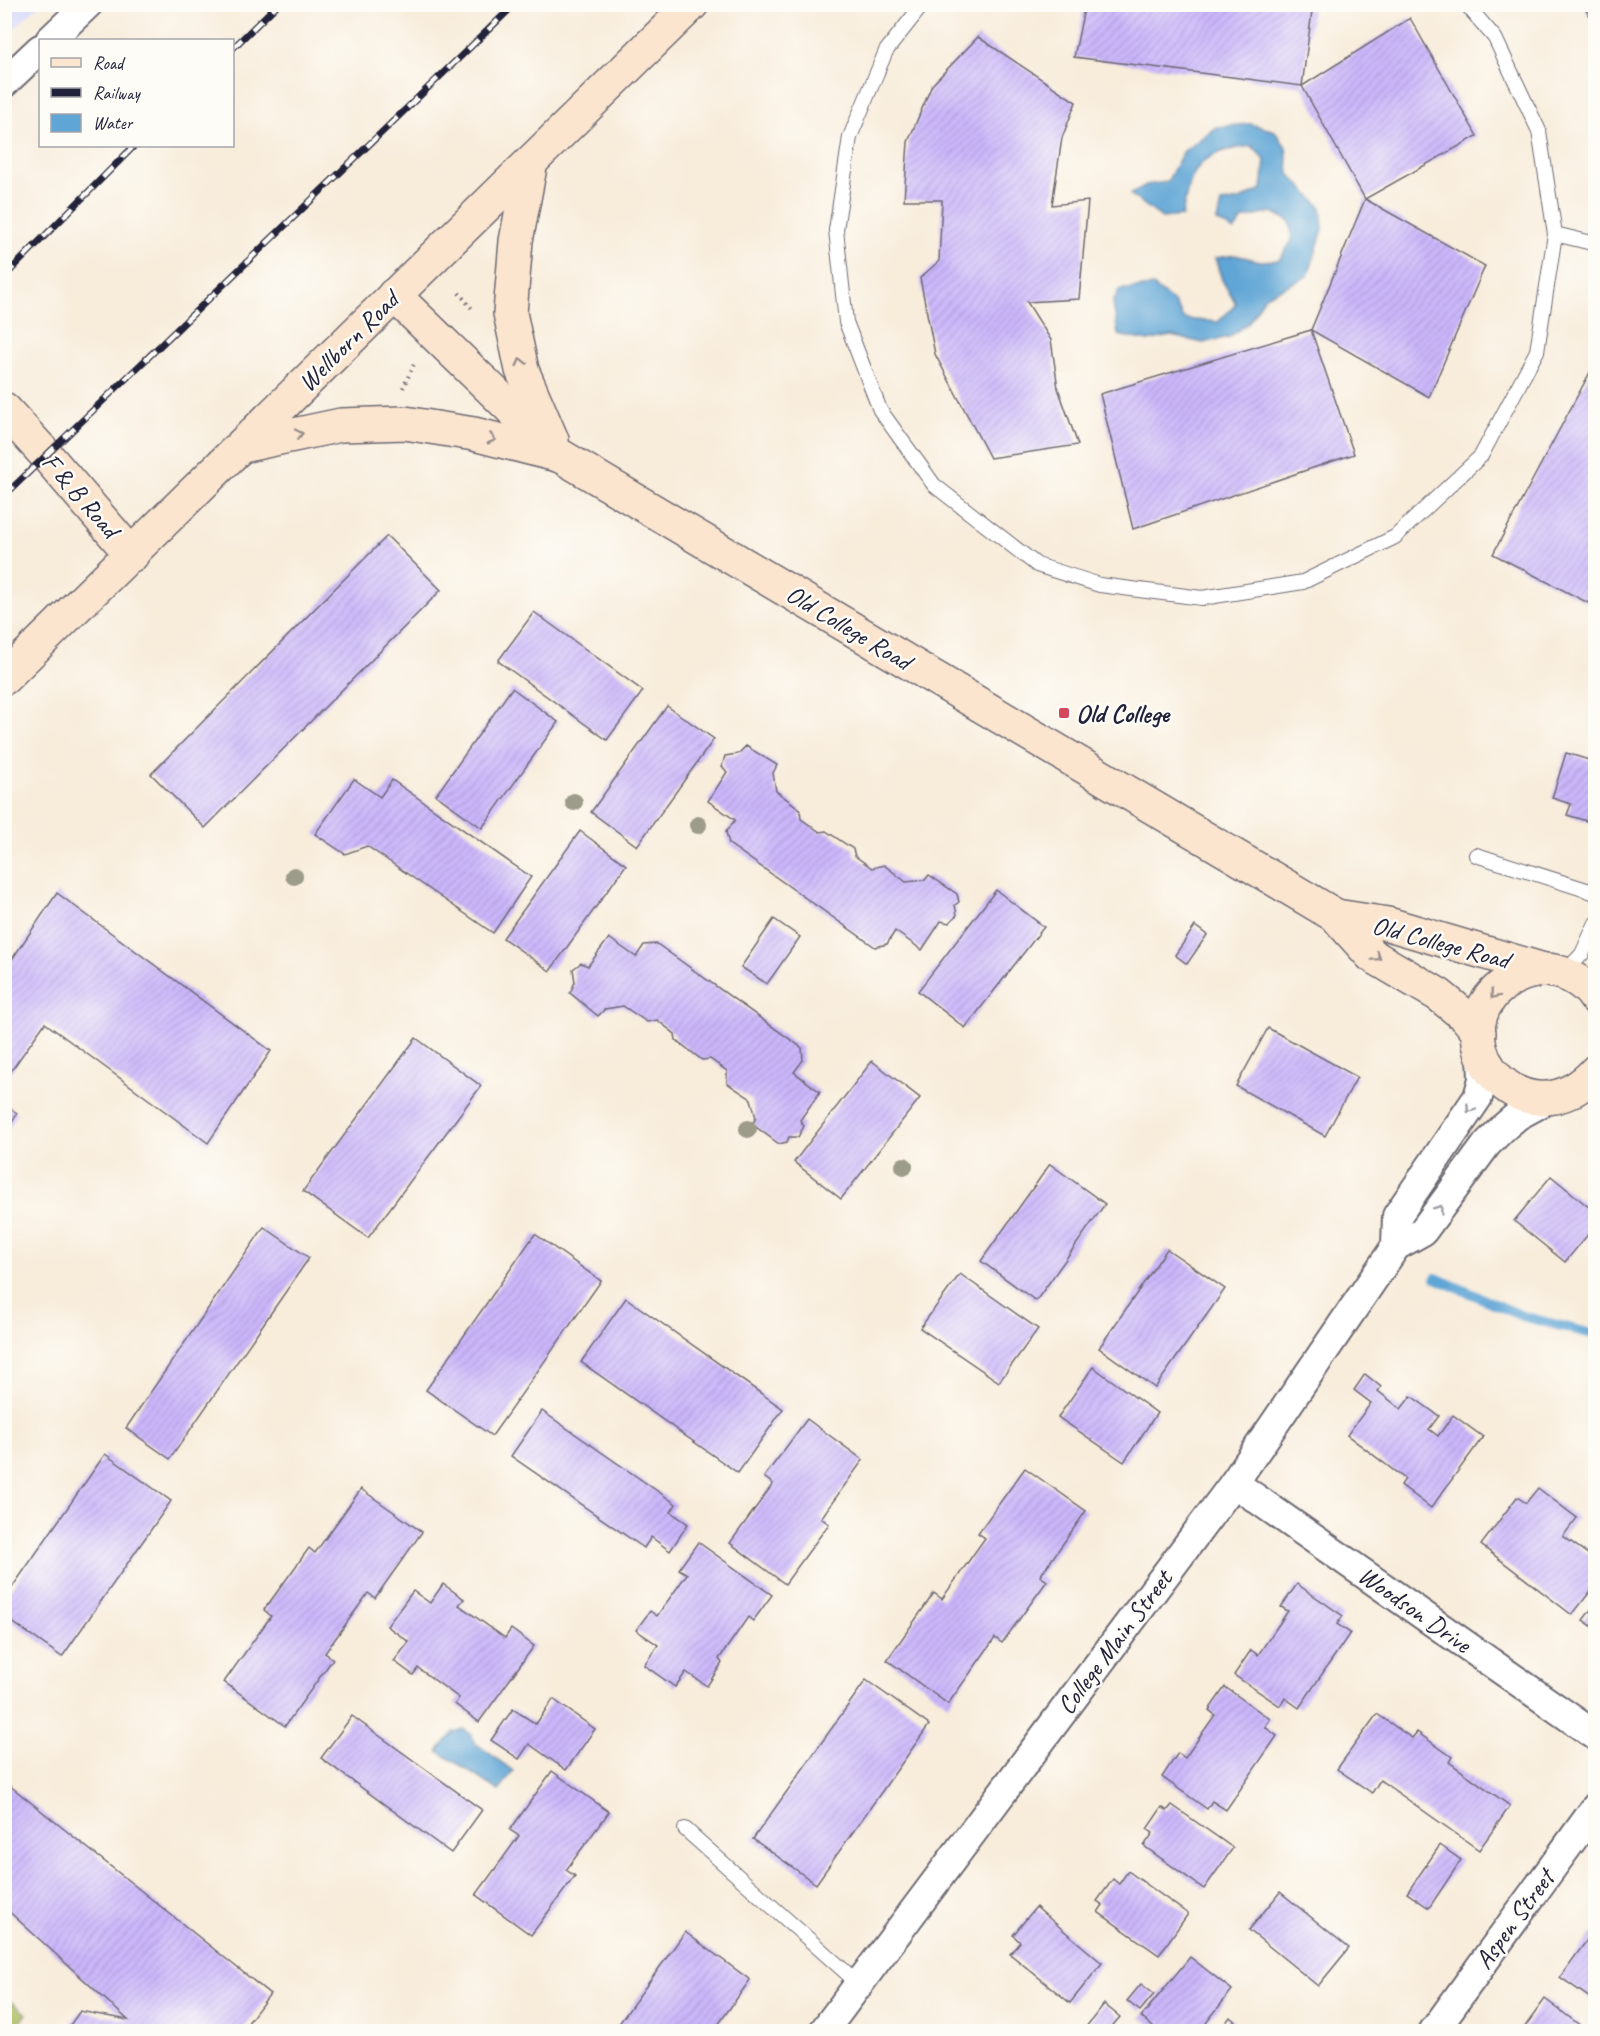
<svg xmlns="http://www.w3.org/2000/svg" width="1600" height="2036" viewBox="0 0 1600 2036" font-family="Caveat,sans-serif">
<defs>
<pattern id="building-hatch" width="6" height="6" patternUnits="userSpaceOnUse" patternTransform="scale(1.5)"><rect width="6" height="6" fill="#cbb7fb"/><path d="M-1 1l2-2M0 6l6-6M5 7l2-2" fill="none" stroke="#ae9dd8"/></pattern>
</defs>
<rect width="100%" height="100%" fill="#fdfcf7"/>
<filter id="ink" filterUnits="userSpaceOnUse"><feTurbulence type="fractalNoise" baseFrequency=".0167" numOctaves="2"/><feDisplacementMap in="SourceGraphic" scale="12" xChannelSelector="R" yChannelSelector="G"/><feConvolveMatrix kernelMatrix="1 2 1 2 8 2 1 2 1" color-interpolation-filters="sRGB"/></filter>
<filter id="wash" filterUnits="userSpaceOnUse"><feTurbulence type="fractalNoise" baseFrequency=".008" numOctaves="4" result="noise"/><feDisplacementMap in="SourceGraphic" scale="24" xChannelSelector="R" yChannelSelector="G"/><feGaussianBlur stdDeviation="1.35" result="paint"/><feColorMatrix in="noise" values="0 0 0 0 0 0 0 0 0 0 0 0 0 0 0 0 0 1.4 0 .05"/><feComposite in="paint" operator="in"/></filter>
<g filter="url(#wash)">
<rect width="100%" height="100%" fill="#f8ecda"/>
<path fill="#d6d8f9" d="M5,4H39V5L5,37Z"/>
<path fill="#acbd60" stroke="#67704e" stroke-width="1.5" d="M4,1997L27,2014L13,2031H5Z"/>
<g fill="#5fa5d5" stroke="#406488" stroke-width="1.5">
<path d="M1250,124L1275,131L1286,147L1289,174L1321,207L1323,229L1308,276L1265,296L1249,322L1229,337L1203,343L1171,336L1148,341L1118,335L1113,302L1119,290L1153,286L1174,302L1184,319L1218,322L1236,304L1222,280L1215,258L1235,255L1260,261L1279,260L1292,241L1290,221L1272,212L1243,219L1234,231L1217,221L1221,203L1240,200L1262,189L1265,160L1252,146C1199,152 1191,166 1182,216L1162,218L1130,194L1146,185L1167,182L1183,152L1216,127Z"/>
<path d="M463,1729L472,1735L474,1742L513,1771L499,1791L438,1751L454,1732Z"/>
</g>
<g fill="none" stroke-linecap="round" stroke-linejoin="round">
<path stroke="#5fa5d5" stroke-width="10" d="M1436,1278L1522,1316L1596,1335"/>
</g>
<g id="blocks">
<g fill="url(#building-hatch)">
<path d="M1085,4H1313L1302,86L1074,57Z"/>
<path d="M1582,4H1596V26Z"/>
<path d="M1410,18L1477,136L1365,199L1302,86Z"/>
<path d="M978,37L1076,102L1062,138L1052,205L1088,201L1079,299L1027,302L1051,340L1058,388L1078,445L990,458L935,354L920,278L939,261L942,200H904L908,142L932,85Z"/>
<path d="M1365,199L1485,266L1429,397L1311,330Z"/>
<path d="M1311,330L1354,454L1133,529L1100,394Z"/>
<path d="M1596,361V607L1493,554Z"/>
<path d="M387,536L441,590L205,828L151,774Z"/>
<path d="M534,612L643,691L607,740L498,661Z"/>
<path d="M512,688L558,722L482,828L436,795Z"/>
<path d="M667,706L714,739L637,846L591,812Z"/>
<path d="M746,746L777,765L773,773L776,791L800,809L801,819L820,832L826,831L853,849L855,856L872,868L884,865L906,882L925,880L929,875L957,894L959,902L955,905L957,915L949,923L941,921L922,950L895,931L887,944L875,947L729,844L726,832L735,820L708,801L727,772L722,766L725,756L738,754Z"/>
<path d="M1566,753L1596,762V824L1567,815L1571,804L1552,798Z"/>
<path d="M354,779L380,797L392,780L531,877L493,933L367,846L345,854L315,834Z"/>
<path d="M580,831L626,865L550,971L503,938Z"/>
<path d="M996,890L1044,927L965,1028L918,991Z"/>
<path d="M57,893L271,1051L208,1143L45,1023L4,1081V971Z"/>
<path d="M774,919L800,937L767,984L741,967Z"/>
<path d="M1195,926L1207,935L1187,964L1175,955Z"/>
<path d="M609,938L636,957L644,945L657,944L802,1048L803,1060L794,1072L820,1092L800,1120L804,1126L798,1137H789L787,1142L779,1144L752,1124L756,1118L751,1099L727,1083V1071L710,1059L702,1060L676,1040L675,1034L657,1020L647,1022L623,1006L605,1009L598,1016L570,993L575,982L573,969L581,963L588,966Z"/>
<path d="M1268,1028L1357,1077L1325,1136L1236,1086Z"/>
<path d="M416,1038L481,1086L368,1238L303,1191Z"/>
<path d="M872,1061L920,1098L841,1199L794,1162Z"/>
<path d="M4,1104L17,1113L4,1137Z"/>
<path d="M1050,1164L1105,1204L1036,1301L981,1261Z"/>
<path d="M1551,1176L1596,1213V1225L1565,1262L1514,1221Z"/>
<path d="M264,1227L309,1258L170,1459L126,1428Z"/>
<path d="M535,1234L601,1281L492,1436L426,1390Z"/>
<path d="M1167,1249L1225,1289L1155,1388L1099,1348Z"/>
<path d="M960,1274L1038,1329L999,1382L920,1328Z"/>
<path d="M626,1298L783,1409L738,1473L581,1362Z"/>
<path d="M1093,1367L1157,1413L1124,1462L1058,1417Z"/>
<path d="M1365,1374L1381,1387L1378,1391L1401,1409L1411,1396L1439,1416L1429,1429L1438,1436L1453,1415L1483,1437L1431,1508L1401,1485L1405,1479L1347,1435L1371,1403L1354,1390Z"/>
<path d="M542,1411L676,1504L671,1512L688,1524L670,1551L651,1537L644,1548L511,1456Z"/>
<path d="M807,1419L863,1460L821,1518L829,1524L785,1584L730,1543L773,1484L764,1477Z"/>
<path d="M105,1454L171,1501L62,1657L4,1616V1599Z"/>
<path d="M1025,1468L1086,1511L1040,1576L1047,1581L1002,1643L995,1638L948,1704L887,1660L934,1593L942,1599L985,1538L978,1533Z"/>
<path d="M1538,1488L1577,1518L1563,1536L1596,1560V1584L1572,1615L1481,1545L1517,1497L1526,1503Z"/>
<path d="M361,1489L422,1532L375,1598L368,1593L325,1653L333,1659L285,1726L224,1682L271,1616L264,1610L309,1548L315,1553Z"/>
<path d="M698,1542L772,1595L753,1621L748,1617L719,1659L722,1663L707,1686L686,1672L675,1687L644,1665L658,1645L636,1630L650,1611L657,1616L687,1574L679,1569Z"/>
<path d="M443,1584L464,1599L459,1605L505,1638L511,1629L534,1646L479,1722L455,1704L459,1698L418,1668L413,1675L394,1661L409,1642L387,1626L413,1591L430,1603Z"/>
<path d="M1297,1584L1343,1616L1337,1624L1350,1633L1299,1708L1285,1698L1280,1706L1234,1675L1251,1650L1258,1655L1288,1611L1281,1607Z"/>
<path d="M1596,1603V1629L1583,1620Z"/>
<path d="M866,1680L929,1725L816,1884L753,1839Z"/>
<path d="M1225,1687L1270,1719L1265,1727L1277,1736L1226,1810L1212,1801L1207,1809L1162,1777L1178,1753L1185,1758L1215,1715L1209,1710Z"/>
<path d="M553,1699L595,1729L566,1770L529,1744L519,1759L491,1740L513,1709L536,1724Z"/>
<path d="M1377,1714L1412,1738L1417,1732L1452,1757L1449,1762L1510,1806L1479,1850L1380,1780L1372,1793L1337,1769Z"/>
<path d="M352,1716L482,1810L451,1853L321,1758Z"/>
<path d="M552,1771L609,1812L566,1870L575,1876L531,1935L476,1895L519,1836L510,1830Z"/>
<path d="M4,1781L270,1994L241,2032H65L80,2011L128,2020L4,1907Z"/>
<path d="M1172,1805L1233,1848L1204,1889L1144,1846L1153,1833L1147,1829L1162,1807L1167,1811Z"/>
<path d="M1440,1845L1461,1860L1429,1908L1407,1893Z"/>
<path d="M1128,1871L1188,1914L1159,1955L1098,1912L1103,1905L1097,1901L1113,1879L1119,1884Z"/>
<path d="M1280,1892L1349,1948L1318,1986L1249,1930Z"/>
<path d="M1036,1907L1102,1963L1070,2003L1010,1954L1020,1942L1013,1935Z"/>
<path d="M685,1932L750,1980L713,2032H613Z"/>
<path d="M1592,1933L1596,1936V2002L1560,1977Z"/>
<path d="M1190,1957L1232,1990L1199,2032H1159L1141,2017Z"/>
<path d="M1141,1984L1154,1994L1140,2011L1127,2001Z"/>
<path d="M1545,1999L1589,2032H1521Z"/>
<path d="M1104,2004L1120,2017L1107,2032H1082Z"/>
<path d="M1230,2017L1247,2032H1219Z"/>
</g>
</g>
</g>
<g filter="url(#ink)">
<use href="#blocks" fill-opacity="0" stroke="#6d6973" stroke-width="1.5"/>
<g fill="none" stroke-linecap="round" stroke-linejoin="round">
<g stroke="#6d6973" stroke-width="16">
<g id="lane">
<path d="M923,4L886,51L850,137L836,230L846,322L880,410L934,485L1037,565L1100,585L1202,598L1303,582L1395,537L1481,456L1537,351L1555,234L1539,131L1495,38L1466,4"/>
<path d="M1555,234L1596,244"/>
<path d="M1476,855L1596,893"/>
<path d="M1564,973L1582,954L1596,923"/>
<path d="M685,1829L859,1984"/>
</g>
</g>
<g stroke="#6d6973" stroke-width="32">
<g id="street">
<path d="M50,40L88,4"/>
<path d="M4,83L40,49"/>
<path d="M1396,1246L1397,1216L1478,1097L1483,1079L1482,1053"/>
<path d="M1234,1483L1596,1736"/>
<path d="M823,2032L1234,1483L1396,1246L1423,1231L1487,1144L1503,1128L1517,1116L1550,1098"/>
<path d="M1433,2032L1596,1807"/>
</g>
</g>
<g stroke="#6d6973" stroke-width="36">
<g id="secondary">
<path d="M531,162L516,241L510,313L522,370L552,440"/>
<path d="M394,295L559,455L1336,916L1371,955L1439,995L1466,1017L1479,1033"/>
<path d="M4,409L46,455L132,555"/>
<path d="M242,446L341,425L405,423L474,434L557,455"/>
<path d="M4,678L692,4"/>
<path d="M1336,916L1388,924L1544,970"/>
<path d="M1596,999C1585,981 1562,969 1541,970C1523,972 1510,978 1497,990C1439,1045 1527,1147 1596,1071"/>
</g>
</g>
<g stroke="#6d6973" stroke-width="4" stroke-dasharray="1.5 4.5" stroke-linecap="butt">
<path d="M459,293L473,310"/>
<path d="M403,388L415,362"/>
</g>
<use href="#lane" stroke="#fff" stroke-width="14"/>
<use href="#street" stroke="#fff" stroke-width="28"/>
<use href="#secondary" stroke="#fbe5cf" stroke-width="33"/>
<g stroke="#22223b" stroke-width="7">
<g id="rail">
<path d="M232,49L278,4"/>
<path d="M4,277L134,146"/>
<path d="M4,496L515,4"/>
</g>
</g>
<use href="#rail" stroke="#fdfcf7" stroke-width="4.5" stroke-dasharray="14" stroke-linecap="butt"/>
</g>
<g fill="#9d9b8a">
<circle cx="574" cy="802" r="9"/>
<circle cx="698" cy="825" r="9"/>
<circle cx="294" cy="876" r="9"/>
<circle cx="748" cy="1129" r="9"/>
<circle cx="904" cy="1166" r="9"/>
</g>
<defs><path id="oneway-chevron" d="M-2-3.5L2.5 0L-2 3.5" fill="none" stroke-width="1.6" stroke-linecap="round" stroke-linejoin="round" transform="scale(1.5)"/></defs>
<g stroke="#998d8c">
<use href="#oneway-chevron" transform="translate(521 362) rotate(-104)"/>
<use href="#oneway-chevron" transform="translate(299 434) rotate(-12)"/>
<use href="#oneway-chevron" transform="translate(492 439) rotate(14)"/>
<use href="#oneway-chevron" transform="translate(1377 957) rotate(34)"/>
<use href="#oneway-chevron" transform="translate(1494 995) rotate(128)"/>
</g>
<g stroke="#9c9ca7">
<use href="#oneway-chevron" transform="translate(1470 1109) rotate(124)"/>
<use href="#oneway-chevron" transform="translate(1439 1209) rotate(-54)"/>
</g>
</g>
<rect fill="#d1495b" stroke="#fdfcf7" stroke-width="2" x="1058" y="707" width="12" height="12" rx="3"/>
<g text-anchor="middle" stroke-width="5" stroke-linejoin="round" paint-order="stroke">
<g font-size="26" fill="#22223b" stroke="#fdfcf7">
<text transform="translate(348 341) rotate(-45)" y="9">Wellborn Road</text>
<text transform="translate(81 495) rotate(49)" y="9">F &amp; B Road</text>
<text transform="translate(849 627) rotate(31)" y="9">Old College Road</text>
<text transform="translate(1441 942) rotate(15)" y="9">Old College Road</text>
<text transform="translate(1415 1609) rotate(35)" y="9">Woodson Drive</text>
<text transform="translate(1114 1642) rotate(-53)" y="9">College Main Street</text>
<text transform="translate(1514 1919) rotate(-54)" y="9">Aspen Street</text>
</g>
<g font-size="26" font-weight="bold" fill="#22223b" stroke="#fdfcf7" text-anchor="start">
<text x="1076" y="722">Old College</text>
</g>
</g>
<rect width="1600" height="2036" fill="none" stroke="#fdfcf7" stroke-width="24"/>
<rect x="39" y="39" width="195" height="108" fill="#fdfcf7" stroke="#a5a5ac" stroke-width="1.5"/>
<rect x="51" y="58" width="30" height="9" fill="#fbe5cf" stroke="#a5a5ac" stroke-width="1.5"/>
<text x="93" y="69" font-size="18" fill="#22223b">Road</text>
<rect x="51" y="88" width="30" height="9" fill="#22223b" stroke="#a5a5ac" stroke-width="1.5"/>
<text x="93" y="99" font-size="18" fill="#22223b">Railway</text>
<rect x="51" y="114" width="30" height="18" fill="#5fa5d5" stroke="#a5a5ac" stroke-width="1.5"/>
<text x="93" y="129" font-size="18" fill="#22223b">Water</text>
</svg>
